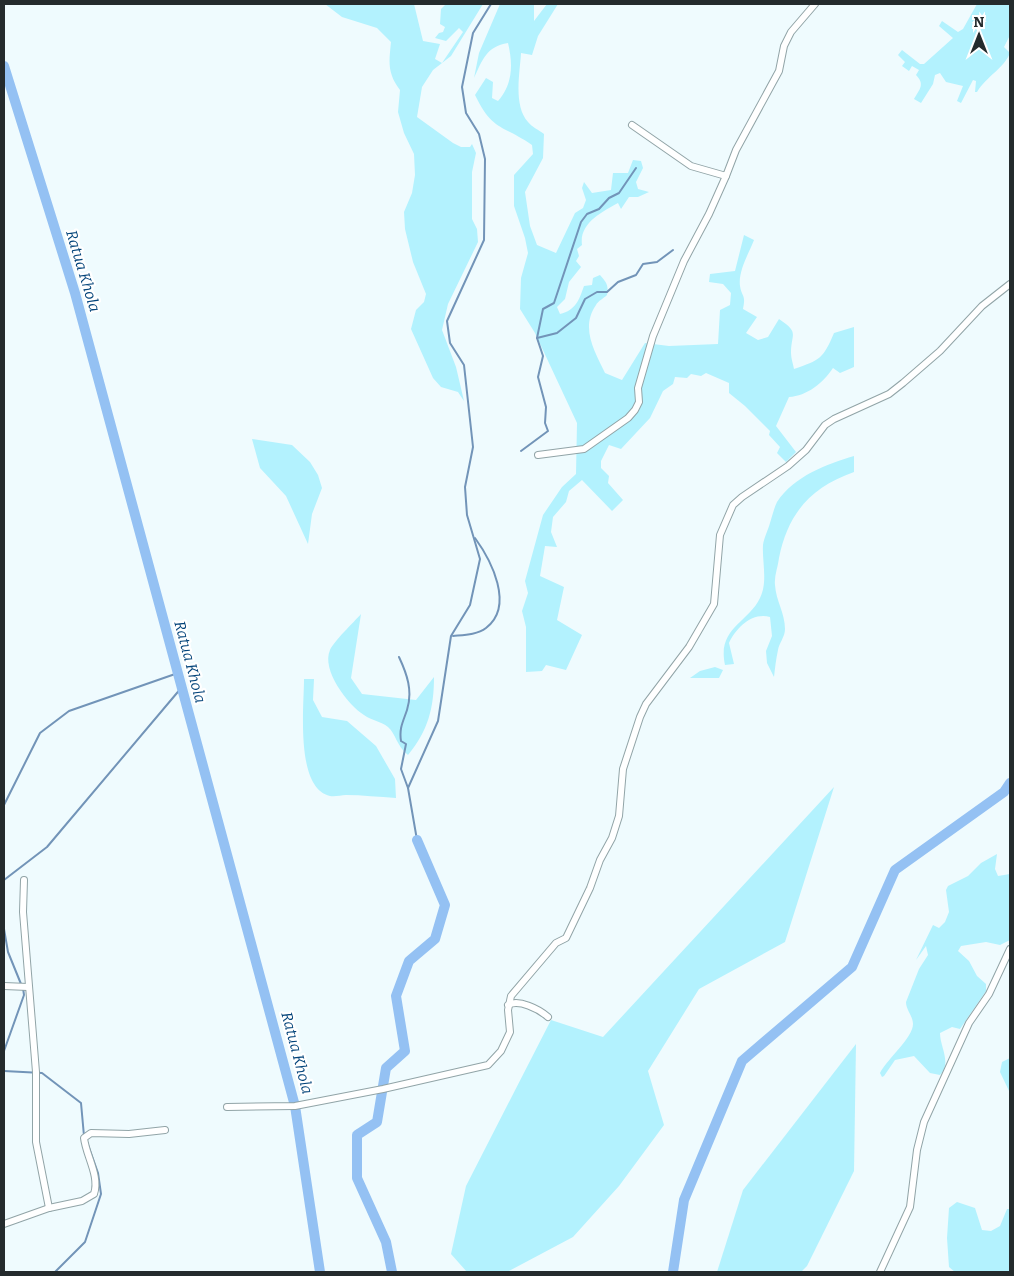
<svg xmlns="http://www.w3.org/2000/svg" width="1014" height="1276" viewBox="0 0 1014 1276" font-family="Bitter,serif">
<rect width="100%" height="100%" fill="#effbfe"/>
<g fill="#b3f2fe">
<path d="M325,4H414L423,41L440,44L435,59L442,63L463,32L459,28L446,41L435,38L439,33L443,32L445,27L440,24L441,9L446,4H483L451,56L433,70L422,87L417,117L453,143L461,147H470L472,144L476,153L472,172V219L477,229L478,242L448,304L442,330L456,367L464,401L458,392L441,387L433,378L411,329L416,310L424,302L426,294L413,262L405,229L404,212L412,193L415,175L414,154L404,133L398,112L400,90C387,73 389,62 391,42L377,28L342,17Z"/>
<path d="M500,4H534V21L547,4H558L538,36L532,55L521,53C520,73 513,105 528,122C532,127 539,130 544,134L543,158L525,192L530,226L537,245L556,253L575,213L583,208L586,200L582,188L584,182L592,193L611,190L613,173H628L633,160L641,161L643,168L636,182L638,189L649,192L638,197H629L621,209L618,203C602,212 579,223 582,245L577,249L579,256L576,261L581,267L569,282L565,299L557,307L560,314C576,310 579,300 584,286L592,285L593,278L600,275C606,282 609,285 607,295C604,298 598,301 596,305C580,328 595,352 605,373L622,380L645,343L669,346L718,344L720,310L730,305L731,293L723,284L709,282L710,274L735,271L744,235L754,240C749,253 738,271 740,286C742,298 746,294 743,309L757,317L746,333L758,340L768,337L779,319C800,333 791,333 791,353C791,358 793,364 794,369C820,360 823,359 834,333L854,327V367L840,373L833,368C823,383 807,396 789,397L776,426L796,452L786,462L777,453L780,447L769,435L770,431L745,406L729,393V383L706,373L701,376L691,374L687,378L675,377L673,384L663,391L650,418L621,449L609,445L601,461V468L609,476L608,483L623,500L612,511L582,480L569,491L566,502L553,517L551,532L557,547L545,546L540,576L564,587L557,620L582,635L566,670L546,665L542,671L526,672V627L522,611L528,593L525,581L543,515L562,487L576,474L577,423L535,333L520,309L521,278L528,253L525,238L514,206V175L533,154L532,145C502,124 493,132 475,95L486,78L493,82L492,98L498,101C513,84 513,64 508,43C486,47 483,59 474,78L479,53Z"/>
<path d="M977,4H1010V35L1004,47L1010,53C1004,68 987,76 977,92H975L976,81L973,80L961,103L957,101L963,86L946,82L940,73L935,75L933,84L921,103L914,99C920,89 925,84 916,75L919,70L912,66L909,71L902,66L905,62L898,55L902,50L920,64H924L953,38L939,26L942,21L958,32L963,29Z"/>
<path d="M252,439L292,445L310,462L318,475L322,488L312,514L308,544L286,496L260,468Z"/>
<path d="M854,456V472C811,487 788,513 779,558C778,567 774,576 775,585C776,601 785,613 785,629C785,637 779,643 778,650C776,659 775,668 774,677L767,663L766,651L772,636L770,617C752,612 736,628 729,643L734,664L725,665C717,628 748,623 760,598C768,582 762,562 763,545C764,538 768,530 770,523C772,517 774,508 777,502C794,476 827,464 854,456Z"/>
<path d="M361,614L351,678L362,694L416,700L434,677C434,708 428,731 408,755C396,745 396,734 388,727C381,721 372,721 364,715C348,705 321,670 330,650C333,642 354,622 361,614Z"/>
<path d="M715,667L723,670L719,678H690L700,671Z"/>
<path d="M304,679H314L313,700L322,717L347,721L376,746L395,779L396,798C379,797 362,795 346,795C341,795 335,797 330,796C295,788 304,707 304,679Z"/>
<path d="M834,787L785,942L699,989L648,1071L664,1125L619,1186L573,1237L507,1272H467L451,1254L466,1186L551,1020L603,1037Z"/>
<path d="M997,854L995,869L998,876L1010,874V940L1000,945L986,942L961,946L958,951L969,961L977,976L986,984V991L960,1029L952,1027L940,1033C940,1047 952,1063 940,1075L930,1073L914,1056L895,1060L884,1076L882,1077L880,1073C887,1059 913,1038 913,1024C913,1016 906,1010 906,1002L919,969L928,955L926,946L916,960L933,925L939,928L945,922L949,912L946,890L948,886L968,876L981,863Z"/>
<path d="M856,1044L854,1171L807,1266L801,1272H717L743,1190Z"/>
<path d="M1010,1058V1093L1000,1072L1002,1062Z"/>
<path d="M957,1202L975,1208L982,1230L991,1231L1000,1226L1007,1209H1010V1272H955L949,1267L947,1238L949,1208Z"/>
</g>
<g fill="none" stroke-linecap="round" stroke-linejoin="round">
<g stroke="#7294b8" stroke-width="2">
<path d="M537,338L557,333L576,318L585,299L597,292H607L618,282L636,275L643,264L657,262L673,250"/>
<path d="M521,451L548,431L545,423L546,407L538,377L543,356L537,338L543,309L554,303L581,222L587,214L599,209L609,198L619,193L636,168"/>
<path d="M453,636C463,635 477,635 486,628C515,606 491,560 475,538"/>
<path d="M399,657C407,674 413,691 407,710C403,722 399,728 401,741L406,744L401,769L408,788"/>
<path d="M4,805L40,733L69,711L178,673"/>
<path d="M417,840L408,788L438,721L451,636L470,605L480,559L467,515L465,487L473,447L464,365L450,343L447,321L484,240L485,159L479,134L466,113L462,87L473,33L491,4"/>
<path d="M4,880L47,847L182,687"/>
<path d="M4,929L8,952L21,984"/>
<path d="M4,1051L24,995L23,988"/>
<path d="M4,1071L42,1073L81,1103L84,1136"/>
<path d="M55,1272L85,1242L101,1194L98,1173L87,1142"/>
</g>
<g stroke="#94c1f3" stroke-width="10">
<path d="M4,66L75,293L295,1106L320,1272"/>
<path d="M392,1272L386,1242L357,1178V1135L377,1122L386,1068L405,1051L396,996L409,961L435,939L445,905L417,840"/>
<path d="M673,1272L684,1200L742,1061L852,967L895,870L1004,792L1010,783"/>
</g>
<g stroke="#91a4a7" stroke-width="8">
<g id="minor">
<path d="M632,125L691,166L726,176L736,150L779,71L784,46L791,32L815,4"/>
<path d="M538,455L584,449L628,418L635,410L639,402L638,388L653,336L684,261L709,214L726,176"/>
<path d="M24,880L23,912L36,1072V1142L49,1208"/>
<path d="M4,986L28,987"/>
<path d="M508,1005C519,999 539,1009 548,1017"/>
<path d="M227,1107L295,1106L383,1089L488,1065L501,1051L510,1032L508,1010L511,996L556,943L566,938L590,888L600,860L612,838L619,816L623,769L640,717L646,704L689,647L714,604L720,535L733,505L742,497L788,466L806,450L825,425L834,419L889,394L903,383L940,351L982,306L1010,284"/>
<path d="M4,1224L49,1208L82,1201L94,1194C100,1176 86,1156 84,1138L91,1133L129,1134L165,1130"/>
<path d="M880,1272L910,1207L917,1150L924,1122L969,1023L989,994L1010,949"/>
</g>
</g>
<use href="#minor" stroke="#fff" stroke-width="6"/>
</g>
<g text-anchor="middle" stroke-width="4.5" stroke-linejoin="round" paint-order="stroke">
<g font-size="15" font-style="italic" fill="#024379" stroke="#fff">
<text transform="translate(83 271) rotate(73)" y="5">Ratua Khola</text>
<text transform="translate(190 662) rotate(75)" y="5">Ratua Khola</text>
<text transform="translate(297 1053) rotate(75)" y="5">Ratua Khola</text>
</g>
</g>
<rect width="1014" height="1276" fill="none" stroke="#242b2d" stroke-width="10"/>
<g transform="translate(979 35)" stroke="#ffffff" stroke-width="4" paint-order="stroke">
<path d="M0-4L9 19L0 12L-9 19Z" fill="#242b2d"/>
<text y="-8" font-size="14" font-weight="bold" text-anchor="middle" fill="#242b2d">N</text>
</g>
</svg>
